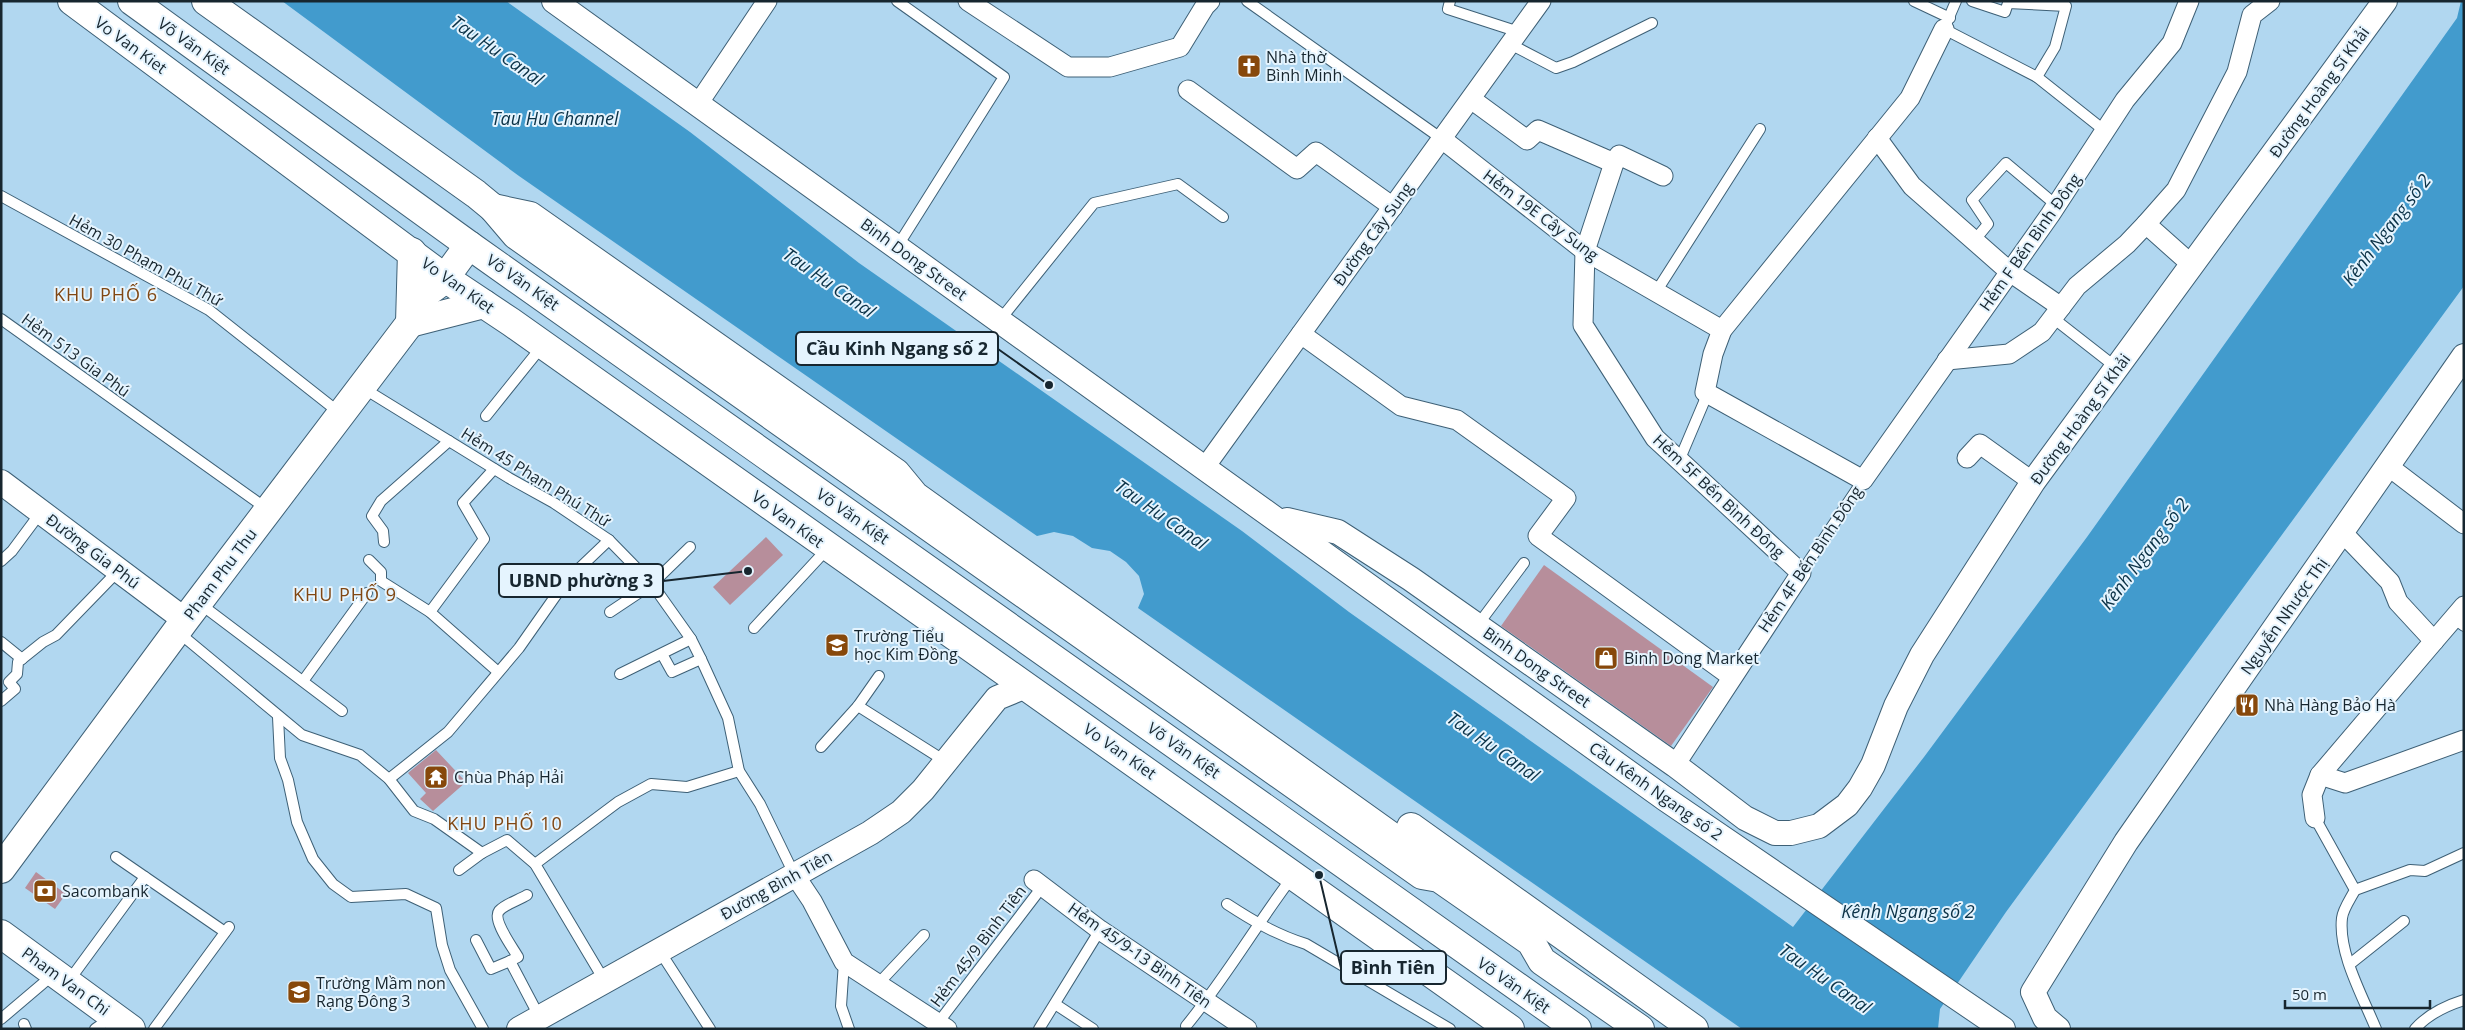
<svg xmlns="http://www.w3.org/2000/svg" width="2465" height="1030" viewBox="0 0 2465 1030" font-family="'Open Sans',sans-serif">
<rect width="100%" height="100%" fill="#b1d7f0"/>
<path fill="#429bcd" d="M282,1H506L690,132L859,263L1242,531L1349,612L1793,927L1924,757L2087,537L2457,18L2461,1H2464V286L2006,912L1940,1009L1938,1029H1742L1138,608L1144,594L1139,576L1126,562L1110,551L1092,548L1073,536L1054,532L1037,536L519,176Z"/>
<g fill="#b78e9b">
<path d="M766,537L783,555L730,605L713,587Z"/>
<path d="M1544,565L1713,687L1671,746L1501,626Z"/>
<path d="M436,750L466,782L433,811L420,799L426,793L408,773Z"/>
<path d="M36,872L66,894L55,909L25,888Z"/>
</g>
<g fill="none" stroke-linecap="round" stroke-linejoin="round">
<g stroke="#3e6076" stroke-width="12">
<g id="service">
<path d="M1247,1L1442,139"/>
<path d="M1450,1L1448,9L1519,32"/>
<path d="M1914,1L1950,18"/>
<path d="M1956,1L1944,29L2037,77L2105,131"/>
<path d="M1972,1L2005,12L2008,3L2066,6L2055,47L2037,77"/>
<path d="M1510,44L1556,68L1573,62L1652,23"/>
<path d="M1,196L209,310L341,414"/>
<path d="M1974,241L1988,224L1972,200L2006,163L2056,205"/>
<path d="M897,247L1004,77L897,1"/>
<path d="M1656,292L1760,129"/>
<path d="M2053,318L2117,368"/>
<path d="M1,319L267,509"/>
<path d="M1000,320L1094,203L1178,184L1223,217"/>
<path d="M363,388L509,478L554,503L609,540L652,584L691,639L701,659L728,718L739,771L760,804L794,874"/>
<path d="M486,416L543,345"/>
<path d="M1679,461L1704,402L1705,392"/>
<path d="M384,542L383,531L372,516L381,501L449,441"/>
<path d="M369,560L381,572V581L430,612L497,671"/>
<path d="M1,561L12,551L41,512"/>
<path d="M1801,573L1863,480"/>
<path d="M199,603L342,711"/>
<path d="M430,612L484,539L463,503L494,469"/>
<path d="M610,612L652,584L690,547"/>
<path d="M2453,618L2464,626"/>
<path d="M1477,626L1524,563"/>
<path d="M754,628L828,548"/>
<path d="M178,632L302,735L360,755L389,779L414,811L434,819L482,853"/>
<path d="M1,642L22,659"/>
<path d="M662,654L672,672L701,659"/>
<path d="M620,674L691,639"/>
<path d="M303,681L367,593"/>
<path d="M1,701L15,689L9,682L17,674L18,662L43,642L56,635L119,570"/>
<path d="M858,706L945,761"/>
<path d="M278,717L280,758L288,780L297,822L313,859L333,884L351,897L406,894L436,908L442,945L450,970L483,1029"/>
<path d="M821,747L858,706L879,676"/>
<path d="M389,779L448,732L519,648L566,581L609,540"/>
<path d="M2315,818L2355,890C2351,898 2343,909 2342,918C2338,953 2363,997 2376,1029"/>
<path d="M116,857L225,932"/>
<path d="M535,864L618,802L651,784L687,787L739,771"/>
<path d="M459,870L482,853L507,840L535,864L604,980"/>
<path d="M2355,890L2410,870L2425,871L2464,853"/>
<path d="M527,895C519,900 505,904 499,911C492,920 513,948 518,957L510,961L540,1018"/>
<path d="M1227,904C1253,921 1277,935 1306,944L1450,1029"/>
<path d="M476,940L491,969L510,961"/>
<path d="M659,950L710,1029"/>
<path d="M844,962L841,1006L849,1029"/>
<path d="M2350,964L2404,921"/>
<path d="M68,982L145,877"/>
<path d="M878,984L924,935"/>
<path d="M1055,1004L1093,1029"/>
<path d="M1,1019L54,974"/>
<path d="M938,1023L1042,887"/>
<path d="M24,1024L26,1029"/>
<path d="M1186,1026C1225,979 1256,925 1293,876"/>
<path d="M95,1029L112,1017"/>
<path d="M154,1029L229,927"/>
<path d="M1039,1029L1100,930"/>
<path d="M2415,1029C2428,1014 2445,1006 2464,1000"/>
</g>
</g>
<g stroke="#3e6076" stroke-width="21">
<g id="minor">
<path d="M968,1L1068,67H1110L1180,47L1205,6L1210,1"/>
<path d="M1944,29L1910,98L1722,330L1713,354L1705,392L1863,480L2050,215L2125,100L2172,43L2189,1"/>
<path d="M1188,90L1297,169L1316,152L1393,207"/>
<path d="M1471,99L1527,140L1538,130L1614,163L1619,155L1663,176"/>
<path d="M698,104L767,1"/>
<path d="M1877,138L1912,186L2010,272L2061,307"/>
<path d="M1442,139L1585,251L1722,330"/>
<path d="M1614,163L1585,251L1583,325L1655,438L1801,573L1675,765"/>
<path d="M2146,224L2176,190L2237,72L2252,15L2270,1"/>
<path d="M1301,334L1401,406L1457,420L1566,498L1538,536L1732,677"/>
<path d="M1947,360L2009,354L2042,332L2077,286L2127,244L2146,224L2192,265"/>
<path d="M1967,458L1980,444L2033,482"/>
<path d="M2388,466L2464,524"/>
<path d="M1205,467L1541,1"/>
<path d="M2434,641L2464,606"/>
<path d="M2320,775L2345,783L2464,740"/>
<path d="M2315,818L2312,795L2320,775L2434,641L2398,602L2390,582L2342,532"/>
<path d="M794,874L812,901L844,962L947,1029"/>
<path d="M1034,880L1100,930L1247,1029"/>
</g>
</g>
<g stroke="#3e6076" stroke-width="26">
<g id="tertiary">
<path d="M554,1L1664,798L2003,1029"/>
<path d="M1,482L185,620"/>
<path d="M1287,520L1338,532L1411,579L1675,765L1745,818L1775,833H1791L1819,826L1847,805L1860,788L1873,765L1896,706L1922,655L2033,482L2385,1"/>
<path d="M519,1029L870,833L901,812L923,790L997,698L1026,686"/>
<path d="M2058,1029L2045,1018L2033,992L2126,842L2464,356"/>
</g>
</g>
<g stroke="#3e6076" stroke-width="30">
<g id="secondary">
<path d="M1,869L185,620L410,323C413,311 420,300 429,291C435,286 440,284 445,278"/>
<path d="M1,934L131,1029"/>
</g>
</g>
<g stroke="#3e6076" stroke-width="30">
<g id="primary">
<path d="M72,1L445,278L511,322L1510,1029"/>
<path d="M493,208L530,216L896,473L915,496L1430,864L1439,878"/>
<path d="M412,252L410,323L484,304"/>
<path d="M445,278L469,245"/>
<path d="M1411,827L1694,1029"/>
</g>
</g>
<g stroke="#3e6076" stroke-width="30">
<g id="trunk">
<path d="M132,1L469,245L1577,1029"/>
<path d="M206,1L476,194L493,208L516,235L1422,875L1439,878L1531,942L1542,961L1640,1029"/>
</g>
</g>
<use href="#service" stroke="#fff" stroke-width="10"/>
<use href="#minor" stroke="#fff" stroke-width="19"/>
<use href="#tertiary" stroke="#fff" stroke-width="24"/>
<use href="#secondary" stroke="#fff" stroke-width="28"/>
<use href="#primary" stroke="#fff" stroke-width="28"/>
<use href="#trunk" stroke="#fff" stroke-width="28"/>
</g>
<defs>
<g id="church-square" transform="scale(1.25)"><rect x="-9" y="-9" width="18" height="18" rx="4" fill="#87480b" stroke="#e5f4fe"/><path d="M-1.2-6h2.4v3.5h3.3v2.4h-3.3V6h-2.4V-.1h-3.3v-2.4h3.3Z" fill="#fff"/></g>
<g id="school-square" transform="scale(1.25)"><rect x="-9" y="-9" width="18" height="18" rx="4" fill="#87480b" stroke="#e5f4fe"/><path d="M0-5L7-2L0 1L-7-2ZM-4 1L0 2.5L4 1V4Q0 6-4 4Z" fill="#fff"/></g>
<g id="shop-square" transform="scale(1.25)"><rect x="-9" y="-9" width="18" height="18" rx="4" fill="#87480b" stroke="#e5f4fe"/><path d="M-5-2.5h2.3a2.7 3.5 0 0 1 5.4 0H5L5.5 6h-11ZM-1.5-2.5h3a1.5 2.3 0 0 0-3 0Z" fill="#fff"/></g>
<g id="restaurant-square" transform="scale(1.25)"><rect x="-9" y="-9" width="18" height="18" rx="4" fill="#87480b" stroke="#e5f4fe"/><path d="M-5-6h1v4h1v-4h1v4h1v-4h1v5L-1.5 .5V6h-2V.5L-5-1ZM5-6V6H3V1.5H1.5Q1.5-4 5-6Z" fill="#fff"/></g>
<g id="temple-square" transform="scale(1.25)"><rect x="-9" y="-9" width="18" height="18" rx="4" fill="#87480b" stroke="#e5f4fe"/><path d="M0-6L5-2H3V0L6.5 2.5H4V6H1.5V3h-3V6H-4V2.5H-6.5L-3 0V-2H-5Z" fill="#fff"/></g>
<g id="bank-square" transform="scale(1.25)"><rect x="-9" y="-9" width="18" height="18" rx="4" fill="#87480b" stroke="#e5f4fe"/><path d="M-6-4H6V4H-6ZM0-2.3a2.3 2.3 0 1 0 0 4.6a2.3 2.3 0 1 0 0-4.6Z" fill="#fff"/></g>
</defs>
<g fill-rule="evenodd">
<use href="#church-square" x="1249" y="66"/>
<use href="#school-square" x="837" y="645"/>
<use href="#shop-square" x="1606" y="658"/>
<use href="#restaurant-square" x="2247" y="705"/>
<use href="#temple-square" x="436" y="777"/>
<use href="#bank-square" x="45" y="891"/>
<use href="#school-square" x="299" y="992"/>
</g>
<g text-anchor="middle" stroke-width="4" stroke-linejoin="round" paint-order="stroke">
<g font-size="16" fill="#17262f" stroke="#e5f4fe">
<text transform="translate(131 45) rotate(36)" y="6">Vo Van Kiet</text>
<text transform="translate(194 46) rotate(36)" y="6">Võ Văn Kiệt</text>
<text transform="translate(2319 92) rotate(-54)" y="6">Đường Hoàng Sĩ Khải</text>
<text transform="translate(1541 215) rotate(37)" y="6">Hẻm 19E Cây Sung</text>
<text transform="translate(1373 234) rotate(-54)" y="6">Đường Cây Sung</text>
<text transform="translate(2030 242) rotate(-55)" y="6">Hẻm F Bến Bình Đông</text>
<text transform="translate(914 259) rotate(36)" y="6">Binh Dong Street</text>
<text transform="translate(146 260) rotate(29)" y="6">Hẻm 30 Phạm Phú Thứ</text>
<text transform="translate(523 282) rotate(35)" y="6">Võ Văn Kiệt</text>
<text transform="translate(458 285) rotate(35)" y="6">Vo Van Kiet</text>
<text transform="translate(76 355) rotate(36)" y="6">Hẻm 513 Gia Phú</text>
<text transform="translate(2080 419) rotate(-54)" y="6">Đường Hoàng Sĩ Khải</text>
<text transform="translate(536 477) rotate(32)" y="6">Hẻm 45 Phạm Phú Thứ</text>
<text transform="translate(1719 496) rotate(43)" y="6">Hẻm 5F Bến Bình Đông</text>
<text transform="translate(853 516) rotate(35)" y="6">Võ Văn Kiệt</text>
<text transform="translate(788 519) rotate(36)" y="6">Vo Van Kiet</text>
<text transform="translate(93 551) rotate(37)" y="6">Đường Gia Phú</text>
<text transform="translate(1810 559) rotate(-56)" y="6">Hẻm 4F Bến Bình Đông</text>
<text transform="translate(220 574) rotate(-53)" y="6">Pham Phu Thu</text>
<text transform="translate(2284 616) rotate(-55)" y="6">Nguyễn Nhược Thị</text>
<text transform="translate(1537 667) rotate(35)" y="6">Binh Dong Street</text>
<text transform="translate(1184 750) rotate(35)" y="6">Võ Văn Kiệt</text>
<text transform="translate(1120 751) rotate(35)" y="6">Vo Van Kiet</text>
<text transform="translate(1656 791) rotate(35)" y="6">Cầu Kênh Ngang số 2</text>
<text transform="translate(776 885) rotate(-29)" y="6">Đường Bình Tiên</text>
<text transform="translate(978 946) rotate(-53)" y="6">Hẻm 45/9 Bình Tiên</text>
<text transform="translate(1140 955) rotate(35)" y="6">Hẻm 45/9-13 Bình Tiên</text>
<text transform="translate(66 981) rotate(36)" y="6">Pham Van Chi</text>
<text transform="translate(1514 985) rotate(35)" y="6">Võ Văn Kiệt</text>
</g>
<g font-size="16" fill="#17262f" stroke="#e5f4fe" text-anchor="start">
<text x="1266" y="63">Nhà thờ<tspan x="1266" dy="18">Bình Minh</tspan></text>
<text x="854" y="642">Trường Tiểu<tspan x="854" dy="18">học Kim Đồng</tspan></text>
<text x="1624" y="664">Binh Dong Market</text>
<text x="2264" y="711">Nhà Hàng Bảo Hà</text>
<text x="454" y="783">Chùa Pháp Hải</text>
<text x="62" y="897">Sacombank</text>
<text x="316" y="989">Trường Mầm non<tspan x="316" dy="18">Rạng Đông 3</tspan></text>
</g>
<g font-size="18" font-style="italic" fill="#0b3247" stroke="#e5f4fe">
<text transform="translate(497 51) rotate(35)" y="6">Tau Hu Canal</text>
<text x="555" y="125">Tau Hu Channel</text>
<text transform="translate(2387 230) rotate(-53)" y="6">Kênh Ngang số 2</text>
<text transform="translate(829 283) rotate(35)" y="6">Tau Hu Canal</text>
<text transform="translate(1161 515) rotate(35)" y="6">Tau Hu Canal</text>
<text transform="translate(2145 554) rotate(-53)" y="6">Kênh Ngang số 2</text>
<text transform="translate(1493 747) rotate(35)" y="6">Tau Hu Canal</text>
<text x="1908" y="918">Kênh Ngang số 2</text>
<text transform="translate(1825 979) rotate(35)" y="6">Tau Hu Canal</text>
</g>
<g font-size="18" letter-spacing="1" fill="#804713" stroke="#e5f4fe">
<text x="106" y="301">KHU PHỐ 6</text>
<text x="345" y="601">KHU PHỐ 9</text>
<text x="505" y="830">KHU PHỐ 10</text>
</g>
</g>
<path fill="none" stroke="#17262f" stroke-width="2" d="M1049 385L998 349M748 571L663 581M1319 875L1341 968"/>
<g fill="#17262f" stroke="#e5f4fe" stroke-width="2">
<circle cx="1049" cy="385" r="5"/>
<circle cx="748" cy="571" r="5"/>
<circle cx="1319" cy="875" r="5"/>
</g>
<g fill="#e5f4fe" stroke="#17262f" stroke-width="2">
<rect x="796" y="332" width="202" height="33" rx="5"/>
<rect x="499" y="564" width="164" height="33" rx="5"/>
<rect x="1341" y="951" width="105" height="33" rx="5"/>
</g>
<g font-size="18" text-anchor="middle" font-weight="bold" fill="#17262f">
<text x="897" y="355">Cầu Kinh Ngang số 2</text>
<text x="581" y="587">UBND phường 3</text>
<text x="1393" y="974">Bình Tiên</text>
</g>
<rect width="2465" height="1030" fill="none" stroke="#17262f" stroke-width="5"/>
<path d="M2285 1000v8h145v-8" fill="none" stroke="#17262f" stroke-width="2.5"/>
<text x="2292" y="1000" font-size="15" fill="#17262f" stroke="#e5f4fe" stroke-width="4" paint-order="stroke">50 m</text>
</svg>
